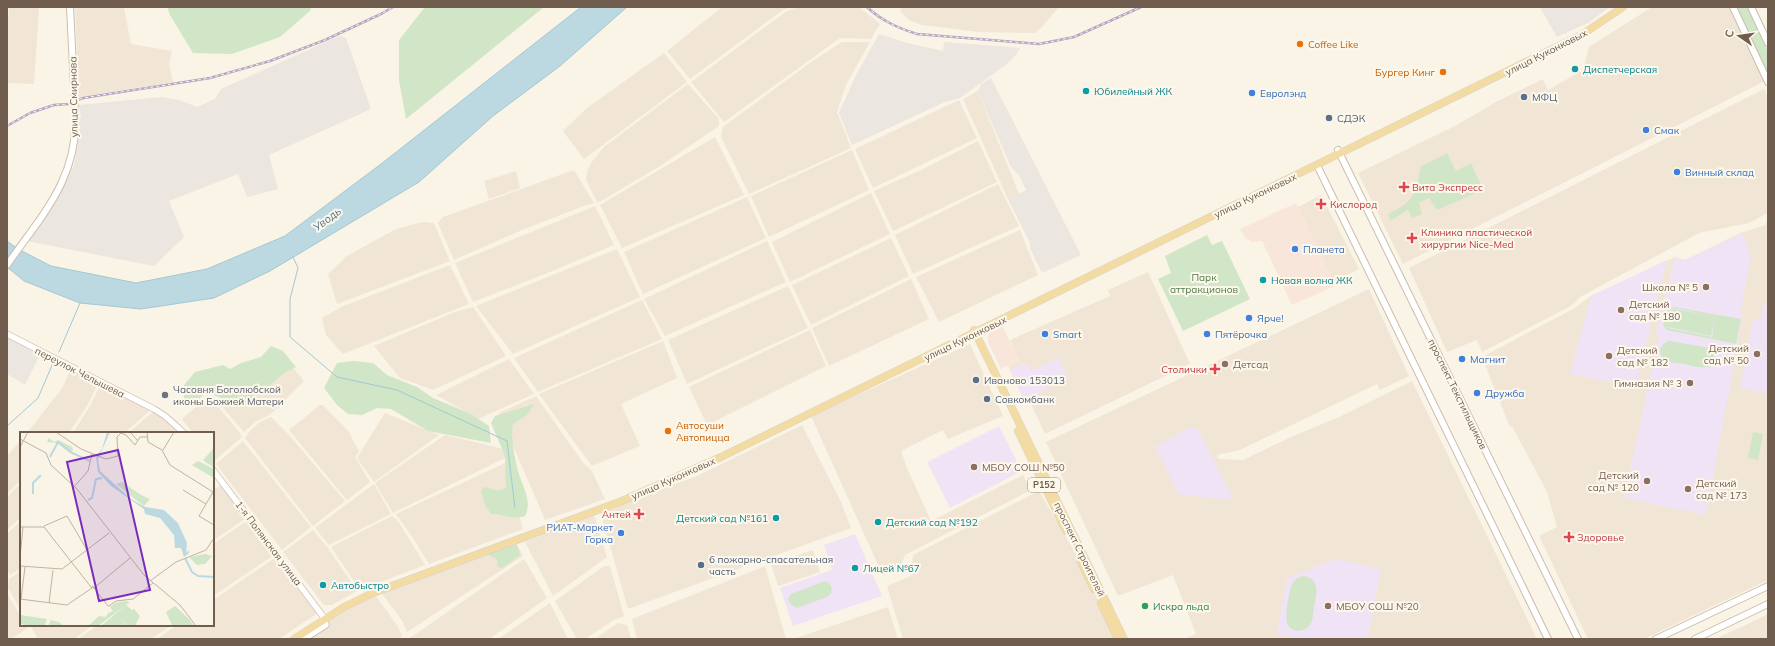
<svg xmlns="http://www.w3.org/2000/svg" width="1775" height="646" viewBox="0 0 1775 646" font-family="Mulish,sans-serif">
<rect width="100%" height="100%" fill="#faf4e6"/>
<g fill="#f1e6d5">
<path d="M9,7H39L34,84L7,83V34Z"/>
<path d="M75,7H124L131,44L172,51L169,64L173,82L79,97Z"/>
<path d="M722,7H793L783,10L690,79L667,51Z"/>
<path d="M797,7H859L880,24L871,39L840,38L724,122L691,82L784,13Z"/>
<path d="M903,7H1059L1040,29L1035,33L978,32L922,25L909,20L900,11Z"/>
<path d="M1652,7H1729L1765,81L1403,264L1358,173L1455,126L1496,102L1543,79L1548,90L1583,70L1589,47Z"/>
<path d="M842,42H870L846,85L837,112L851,148L749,194L721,137L723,127L811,62Z"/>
<path d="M664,53L687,82L584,159L563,131L587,108Z"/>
<path d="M688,84L719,119V126L660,166L601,201L597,202L586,180L587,172L591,163L604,147Z"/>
<path d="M1764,89L1768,97V213L1749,223L1699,233L1580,297L1571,306L1482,352L1477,340L1447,352L1409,268Z"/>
<path d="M978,91L1019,194L1008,199L963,99Z"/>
<path d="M959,100L977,138L873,188L855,149Z"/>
<path d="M715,137L744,195L622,248L600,205Z"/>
<path d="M978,141L997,182L893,231L874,191L921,170Z"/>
<path d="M852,150L869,190L769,237L751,196Z"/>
<path d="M574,170L594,203L581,207L522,230L454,260L438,223L443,217Z"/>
<path d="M516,171L520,188L489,199L484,181Z"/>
<path d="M998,184L1019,226L913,274L895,235Z"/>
<path d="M871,193L890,234L790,282L772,242Z"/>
<path d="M1321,195L1359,269L1333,282L1298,207Z"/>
<path d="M747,197L766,238L643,294L624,252Z"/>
<path d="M595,206L614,245L545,274L473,302L455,263Z"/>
<path d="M1768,216V580L1644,639H1588L1539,536L1557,527L1547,492L1512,426L1510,427L1482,357L1573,309L1591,296L1675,257L1685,260L1740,233L1766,225Z"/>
<path d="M424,222L434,223L450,261L337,304L328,274L347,256L394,230L414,224Z"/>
<path d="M1020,230L1038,275L939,322L916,277Z"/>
<path d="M891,238L909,276L811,325L792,285Z"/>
<path d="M767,241L786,282L665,336L644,299Z"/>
<path d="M617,249L640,297L513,354L476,306Z"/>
<path d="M450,265L469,304L343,354L326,335L322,318L341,307Z"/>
<path d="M1148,272L1190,364L1045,434L1028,398L1024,400L1008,366L1019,360L1010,340L1110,296L1108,290Z"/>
<path d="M911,279L929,319L829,366L812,328Z"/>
<path d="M788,286L808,328L687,384L668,340Z"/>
<path d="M1369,289L1409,376L1380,390L1377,384L1240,450L1217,455L1219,459L1243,460L1291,437L1339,417L1412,381L1537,639H1184L1196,634L1173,575L1118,596L1046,442Z"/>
<path d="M642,300L662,339L538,392L514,358Z"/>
<path d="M473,307L506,356L433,390L400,378L374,346L455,312Z"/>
<path d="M810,330L826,366L707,425L689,387Z"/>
<path d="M663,341L677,378L621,404L640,446L592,466L539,394Z"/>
<path d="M970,344L1003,416L948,439L943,430L901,451L907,468L931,521L1023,475L1031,490L905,555L900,567L883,576L811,416Z"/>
<path d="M509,359L534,394L478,419L436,395Z"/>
<path d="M290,364L304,381L271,414L255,422L244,432L223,408L242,385Z"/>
<path d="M71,367L99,381L87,406L72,428L69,433H27L63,387Z"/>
<path d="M102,382L154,407L124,433H73L90,406Z"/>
<path d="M209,396L240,433L242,437L214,461L213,433H193L182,419Z"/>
<path d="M536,396L584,464L592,471L605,499L545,520L499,413Z"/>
<path d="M320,405H323L348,431L359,451L355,457L370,482L347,500L289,430Z"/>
<path d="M158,408L175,419L187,433H128Z"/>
<path d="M385,413L439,435L374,482L357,458Z"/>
<path d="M271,417L290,436L345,501L313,526L245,438L250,431L260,422Z"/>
<path d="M802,425L841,502L851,528L628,609L600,511L697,476Z"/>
<path d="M445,435L504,449L507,457L393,513L375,483Z"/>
<path d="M21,440V480L7,494V456Z"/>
<path d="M243,441L311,527L282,550L216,464Z"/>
<path d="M505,463L523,529L429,564L417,544L396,514Z"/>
<path d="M21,483V517L7,530V497Z"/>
<path d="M224,483L249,516L213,541V490Z"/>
<path d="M374,484L391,514L329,545L315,528Z"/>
<path d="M1039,491L1084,568L1118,639H903L887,586L911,576L913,555Z"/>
<path d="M594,515L607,557L553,596L525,542Z"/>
<path d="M392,516L398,521L425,565L360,590L331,547Z"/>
<path d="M251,518L277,553L213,596V544Z"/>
<path d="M21,521V568L10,575L7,569V534Z"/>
<path d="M313,530L328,548L357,591L332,605H324L283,552Z"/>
<path d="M516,542L523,556L407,632L403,622L381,592Z"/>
<path d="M813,550L820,572L778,586L771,564Z"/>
<path d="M279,555L321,611L279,639H157L177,625H213V600Z"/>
<path d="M524,559L547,598L489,639H410V638Z"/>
<path d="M604,566H610L624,616L612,621L585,639H577L555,601Z"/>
<path d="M765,566L786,639H637L632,619Z"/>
<path d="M21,571V611L8,588L9,579Z"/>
<path d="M7,593L21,617V625H26L28,628L11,639H7Z"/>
<path d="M375,595L397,625L402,636L397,639H296L331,617Z"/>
<path d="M550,603L568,639H498Z"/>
<path d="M888,607L898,639H793Z"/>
<path d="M1768,614V639H1715L1752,622Z"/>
<path d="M618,623L627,625L631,639H595Z"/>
<path d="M30,625H93L74,639H38Z"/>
<path d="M98,625H172L151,639H78Z"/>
</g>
<g fill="#f9e6db">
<path d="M1296,203L1335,286L1292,305L1262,241L1252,242L1245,238L1240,229Z"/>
<path d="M1002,325L1019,360L1001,369L988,342V335L991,330Z"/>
</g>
<g fill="#ebe6df">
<path d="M1540,7H1610L1588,23L1557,37Z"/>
<path d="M879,34L907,43L943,51L944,42L1020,48L1016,55L1007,64L960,98L945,102L852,145L839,113L856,75Z"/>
<path d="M339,36L346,38L371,109L269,155L278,189L247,197L238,174L169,201L184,237L154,266L27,241L59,195L74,166L80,131L79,105L162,97L179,100L197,107L215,99L221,89Z"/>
<path d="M991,78L1081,255L1042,273L1030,248V243L1008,199L1026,190L1019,175L1011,167L978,91L981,84Z"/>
<path d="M7,334L42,351L25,385L7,374Z"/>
</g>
<g fill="#f1e3f6">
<path d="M1743,233L1751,257L1740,314L1743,315L1706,515L1624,498L1659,336L1656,335L1675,257L1685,260Z"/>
<path d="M1667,260L1635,388L1570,373L1591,296Z"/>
<path d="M1764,304L1768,305V393L1740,388L1753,321L1761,316Z"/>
<path d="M1059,358L1068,379L1024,400L1010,370L1024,363L1025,365L1028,364L1031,370Z"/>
<path d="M999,426L1022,471L950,508L927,462Z"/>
<path d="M1190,427L1199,431L1234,500L1183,495L1178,493L1155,447Z"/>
<path d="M855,534L882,596L793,626L780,588L832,570L824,545Z"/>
<path d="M1336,559L1381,569L1368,639H1305L1277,634L1287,578Z"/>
</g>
<g fill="#d0e6c6" fill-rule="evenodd">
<path d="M167,7H310L311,10L280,37L232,54L193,53L170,15Z"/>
<path d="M425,7H544L406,119L399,80V40Z"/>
<path d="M1737,7H1747L1768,52V74Z"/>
<path d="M1447,153L1456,171L1471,163L1483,190L1437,210L1429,198L1419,203L1422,214L1412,218L1408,210L1390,221L1388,214C1413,202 1417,195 1420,167Z"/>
<path d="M1207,235L1212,245L1222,241L1250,299L1183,331L1158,279L1171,273L1165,256Z"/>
<path d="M1674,307L1741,319L1736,344L1667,330L1663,325L1667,310ZM1672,308L1715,316L1712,337L1668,328L1665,325L1668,310Z"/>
<path d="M1672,309L1715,316L1711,336L1668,327L1665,325L1668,311Z"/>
<path d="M1670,341L1709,348L1714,354C1719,373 1695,367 1685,364C1678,363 1669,363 1664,359C1656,352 1662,342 1670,341Z"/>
<path d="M271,346L283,351L296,367L284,373L268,387L253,395L249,403L226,400L206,392L195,403H184V385L195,372L223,365L230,369L241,363L261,357Z"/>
<path d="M353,361L373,363L387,375L417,387L433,398L471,414L489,426L491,443L428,431L391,409L377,408L362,415L348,414L337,405L324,388L337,363Z"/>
<path d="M534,404L527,415L513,424C510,435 515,459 518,471C522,486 533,501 525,516C513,520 503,514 491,514L485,505L481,491L485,487C493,489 499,493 506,488L505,456L491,423L495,416Z"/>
<path d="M1753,432L1763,434L1758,460L1748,458Z"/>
<path d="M517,545L520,555L502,568L498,567L497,560L494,557H491L489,554L509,546Z"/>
<path d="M1303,576C1322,578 1316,596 1314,608C1313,614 1313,622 1309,626C1303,633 1292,632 1288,625C1284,619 1289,588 1293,582C1295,579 1299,577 1303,576Z"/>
<path d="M825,581C833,584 834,592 827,597L797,608L790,604L788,599L791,594Z"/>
</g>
<path fill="#bcd9e2" stroke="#a3c8d3" d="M581,7H627L560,66L493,116L419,182L270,271L214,298L141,309L80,303L24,281L7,267V241L18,249L51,266L136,283L207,269L285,236L381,164Z"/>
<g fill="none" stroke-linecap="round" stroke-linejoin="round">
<g stroke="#a3c8d3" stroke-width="1">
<path d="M293,257L298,268L290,299V337L337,377L397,390L507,441L515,508"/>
<path d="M59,352L80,303"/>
<path d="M7,426L38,398L53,363"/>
</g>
<g stroke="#cbbcad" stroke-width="7">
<g id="tertiary">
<path d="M7,334L154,409L165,416L184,433"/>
<path d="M213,470L325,619L326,625L304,639"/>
</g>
</g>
<g stroke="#cdbdab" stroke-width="8">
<g id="secondary">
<path d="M70,7L74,88"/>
<path d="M1733,7L1768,82"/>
<path d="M1751,7L1768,43"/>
<path d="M1338,150L1578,639"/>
<path d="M1317,165L1548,639"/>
<path d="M7,265C41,216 79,178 75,114"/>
<path d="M1656,639L1768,586"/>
<path d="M1695,639L1768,604"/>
</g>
</g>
<g stroke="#d7d2cd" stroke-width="8">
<g id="primary">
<path d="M974,330L1124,639"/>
<path d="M1018,431L1066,531"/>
<path d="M1080,560L1094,589"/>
<path d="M1101,603L1118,639"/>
<path d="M294,639L344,607L373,593L622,501L721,457L1583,34L1623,7"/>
</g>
</g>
<use href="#tertiary" stroke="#fff" stroke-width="5.5"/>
<use href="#secondary" stroke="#fff" stroke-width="6"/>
<use href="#primary" stroke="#f3dca4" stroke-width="7"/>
<g stroke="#b7a5c3" stroke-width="2.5">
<g id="rail">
<path d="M867,7C882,21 898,28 917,34L1039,44L1074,37L1141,7"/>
<path d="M7,126L30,113L54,105L68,104L83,98L210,78L270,61L325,40L381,14L393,7"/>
</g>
</g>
<use href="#rail" stroke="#fdf8ec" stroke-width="1" stroke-dasharray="3" stroke-linecap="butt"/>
<g stroke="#cdbdab" stroke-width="8" stroke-linecap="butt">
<path id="secondary-bridge" d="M74,88L75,114"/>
</g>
<use href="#secondary-bridge" stroke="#fff" stroke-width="6"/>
</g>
<g fill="#e8710a" stroke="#fdf8ec" stroke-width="1.5">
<circle cx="1300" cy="44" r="4"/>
<circle cx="1443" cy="72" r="4"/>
<circle cx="668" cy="431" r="4"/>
</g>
<g fill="#0f9aa8" stroke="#fdf8ec" stroke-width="1.5">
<circle cx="1575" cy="69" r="4"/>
<circle cx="1086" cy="91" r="4"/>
<circle cx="1263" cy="280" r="4"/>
<circle cx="776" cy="518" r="4"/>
<circle cx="878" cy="522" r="4"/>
<circle cx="855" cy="568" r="4"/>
<circle cx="323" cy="585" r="4"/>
</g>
<g fill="#3f7fe0" stroke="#fdf8ec" stroke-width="1.5">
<circle cx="1252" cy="93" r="4"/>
<circle cx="1646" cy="130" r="4"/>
<circle cx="1677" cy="172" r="4"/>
<circle cx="1295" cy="249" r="4"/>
<circle cx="1249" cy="318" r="4"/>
<circle cx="1045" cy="334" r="4"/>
<circle cx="1207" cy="334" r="4"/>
<circle cx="1462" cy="359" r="4"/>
<circle cx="1477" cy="393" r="4"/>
<circle cx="621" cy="533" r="4"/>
</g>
<g fill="#5c6f8a" stroke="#fdf8ec" stroke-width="1.5">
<circle cx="1524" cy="97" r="4"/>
<circle cx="1329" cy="118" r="4"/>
<circle cx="976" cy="380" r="4"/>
<circle cx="987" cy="399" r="4"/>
<circle cx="701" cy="565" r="4"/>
</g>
<g fill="#e0444e" stroke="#fdf8ec" stroke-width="1.5">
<path d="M1402 181h4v4h4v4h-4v4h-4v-4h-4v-4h4z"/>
<path d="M1319 198h4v4h4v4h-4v4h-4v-4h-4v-4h4z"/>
<path d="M1410 232h4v4h4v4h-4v4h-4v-4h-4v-4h4z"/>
<path d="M1213 363h4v4h4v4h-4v4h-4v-4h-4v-4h4z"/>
<path d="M637 508h4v4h4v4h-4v4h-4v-4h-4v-4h4z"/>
<path d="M1567 531h4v4h4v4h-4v4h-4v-4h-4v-4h4z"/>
</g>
<g fill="#8d6e63" stroke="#fdf8ec" stroke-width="1.5">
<circle cx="1706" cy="287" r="4"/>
<circle cx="1621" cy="310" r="4"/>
<circle cx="1757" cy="354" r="4"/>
<circle cx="1609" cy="356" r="4"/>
<circle cx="1225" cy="364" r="4"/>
<circle cx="1690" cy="383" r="4"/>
<circle cx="974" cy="467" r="4"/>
<circle cx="1647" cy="481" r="4"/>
<circle cx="1688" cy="489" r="4"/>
<circle cx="1328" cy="606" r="4"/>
</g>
<circle fill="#6b7280" stroke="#fdf8ec" stroke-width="1.5" cx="165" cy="395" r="4"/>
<circle fill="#2e9e5b" stroke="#fdf8ec" stroke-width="1.5" cx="1145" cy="606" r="4"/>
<g text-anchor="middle" stroke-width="4" stroke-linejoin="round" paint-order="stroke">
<rect fill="#fdf8ec" stroke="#9b8c7d" stroke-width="1" x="1028" y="478" width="32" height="14" rx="3"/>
<g font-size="9" font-weight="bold" fill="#715d4d">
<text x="1044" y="488">Р152</text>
</g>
<g font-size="10" fill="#c56008" stroke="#fdf8ec" text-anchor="start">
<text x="1308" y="48">Coffee Like</text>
<text x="1435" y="76" text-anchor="end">Бургер Кинг</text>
<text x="676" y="429">Автосуши<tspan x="676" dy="12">Автопицца</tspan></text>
</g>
<g font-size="10" fill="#715d4d" stroke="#fdf8ec">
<text transform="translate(1546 52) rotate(-27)" y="4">улица Куконковых</text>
<text transform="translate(73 97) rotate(-91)" y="4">улица Смирнова</text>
<text transform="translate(1255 195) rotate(-26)" y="4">улица Куконковых</text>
<text transform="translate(965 338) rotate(-26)" y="4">улица Куконковых</text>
<text transform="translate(80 372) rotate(27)" y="4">переулок Челышева</text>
<text transform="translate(1458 394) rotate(64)" y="4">проспект Текстильщиков</text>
<text transform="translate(673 478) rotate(-24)" y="4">улица Куконковых</text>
<text transform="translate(269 543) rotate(53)" y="4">1-я Полянская улица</text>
<text transform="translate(1080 549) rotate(64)" y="4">проспект Строителей</text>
</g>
<g font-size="10" fill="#0d838f" stroke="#fdf8ec" text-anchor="start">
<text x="1583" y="73">Диспетчерская</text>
<text x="1094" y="95">Юбилейный ЖК</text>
<text x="1271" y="284">Новая волна ЖК</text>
<text x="768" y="522" text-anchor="end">Детский сад №161</text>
<text x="886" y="526">Детский сад №192</text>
<text x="863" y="572">Лицей №67</text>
<text x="331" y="589">Автобыстро</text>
</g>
<g font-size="10" fill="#366cbe" stroke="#fdf8ec" text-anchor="start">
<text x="1260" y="97">Евролэнд</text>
<text x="1654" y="134">Смак</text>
<text x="1685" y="176">Винный склад</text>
<text x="1303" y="253">Планета</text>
<text x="1257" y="322">Ярче!</text>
<text x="1053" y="338">Smart</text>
<text x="1215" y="338">Пятёрочка</text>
<text x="1470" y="363">Магнит</text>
<text x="1485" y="397">Дружба</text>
<text x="613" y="531" text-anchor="end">РИАТ-Маркет<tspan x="613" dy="12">Горка</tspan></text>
</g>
<g font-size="10" fill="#4e5e75" stroke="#fdf8ec" text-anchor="start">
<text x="1532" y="101">МФЦ</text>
<text x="1337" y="122">СДЭК</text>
<text x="984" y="384">Иваново 153013</text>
<text x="995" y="403">Совкомбанк</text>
<text x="709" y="563">6 пожарно-спасательная<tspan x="709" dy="12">часть</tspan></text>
</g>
<g font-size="10" fill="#be3a42" stroke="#fdf8ec" text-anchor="start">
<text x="1412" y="191">Вита Экспресс</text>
<text x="1330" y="208">Кислород</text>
<text x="1421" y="236">Клиника пластической<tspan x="1421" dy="12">хирургии Nice-Med</tspan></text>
<text x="1207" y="373" text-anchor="end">Столички</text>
<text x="631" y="518" text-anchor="end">Антей</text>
<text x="1577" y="541">Здоровье</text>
</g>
<g font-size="10" fill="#547b49" stroke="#fdf8ec">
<text x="1204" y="281">Парк<tspan x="1204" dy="12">аттракционов</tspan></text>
</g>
<g font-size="10" fill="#785e54" stroke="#fdf8ec" text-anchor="start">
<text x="1698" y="291" text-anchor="end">Школа № 5</text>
<text x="1629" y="308">Детский<tspan x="1629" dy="12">сад № 180</tspan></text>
<text x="1749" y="352" text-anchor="end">Детский<tspan x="1749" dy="12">сад № 50</tspan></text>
<text x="1617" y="354">Детский<tspan x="1617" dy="12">сад № 182</tspan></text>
<text x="1233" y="368">Детсад</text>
<text x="1682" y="387" text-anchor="end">Гимназия № 3</text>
<text x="982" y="471">МБОУ СОШ №50</text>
<text x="1639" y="479" text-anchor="end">Детский<tspan x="1639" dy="12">сад № 120</tspan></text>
<text x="1696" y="487">Детский<tspan x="1696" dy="12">сад № 173</tspan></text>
<text x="1336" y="610">МБОУ СОШ №20</text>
</g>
<g font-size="10" fill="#5b616d" stroke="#fdf8ec" text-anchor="start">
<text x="173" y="393">Часовня Боголюбской<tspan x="173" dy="12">иконы Божией Матери</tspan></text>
</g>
<g font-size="10" fill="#27864d" stroke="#fdf8ec" text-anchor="start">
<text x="1153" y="610">Искра льда</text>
</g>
<g font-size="11" font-style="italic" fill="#497482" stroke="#fdf8ec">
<text transform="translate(327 219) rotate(-37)" y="4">Уводь</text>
</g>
</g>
<g transform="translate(20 432)">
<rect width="194" height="194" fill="#faf4e6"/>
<path d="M29,6L34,10L38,8L52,15L53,18L50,21L37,11L27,10ZM194,16V36L183,28ZM178,29L194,37V46L172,33ZM102,50L121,63L130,67L124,74L96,52ZM185,122L192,124L185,132L177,133L169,125ZM105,169L110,170L78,194H68L79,184L86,185L88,181L93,179L90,175L95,171ZM106,173L112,178L114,177L120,184L115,194H108L98,184L107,194H81ZM155,174L169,187L174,194L152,193L146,180ZM0,183L27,187L25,193L28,194L31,188L39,190L43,194H9L1,192Z" fill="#d0e6c6"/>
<path d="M87,0H90L78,27L80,39L111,67L125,75L144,78L158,91L167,111L166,121L168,118L169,121L164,125L161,116H155L154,103L140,86L125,82L124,77L91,54L78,40L76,25L82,17Z" fill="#bcd9e2"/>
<path fill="none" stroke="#bcd9e2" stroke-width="2" d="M30,25L38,10L52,21L70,29M13,62V51L21,43M68,68L72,66L76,47L82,46M165,126L172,140L178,144L194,145"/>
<path fill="none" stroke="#bfb3a4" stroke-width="1" d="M36,0L61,17L86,27L98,24L97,5L101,1L106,3L115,13L120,5H127M110,0L118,9M127,0L128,10L142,18L150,33L193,60L179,84L194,93M0,7L26,21L31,33L57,57L124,143L160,173L176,194M0,15L8,0M143,18L154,0M54,55L68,39L72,22M163,58L186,72M24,94L47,84L67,118M0,95H24L71,155M0,125L3,95M110,126L74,156H71L73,154L74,156L88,174H89L96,169L113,167L133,151M0,134L42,137L89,101M130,149L156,130L186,118L194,106M0,167L47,173L72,156M1,167L5,135M29,171L33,138"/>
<path fill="#7b2cbf" fill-opacity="0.15" stroke="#7b2cbf" stroke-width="2" d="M98,18L130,158L79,169L47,30Z"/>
<rect width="194" height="194" fill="none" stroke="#715d4d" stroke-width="2"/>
</g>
<rect width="1775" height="646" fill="none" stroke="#715d4d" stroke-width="16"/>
<g transform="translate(1739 36) rotate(283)" stroke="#fdf8ec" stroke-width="3" paint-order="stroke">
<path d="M0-3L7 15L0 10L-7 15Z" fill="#715d4d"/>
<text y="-6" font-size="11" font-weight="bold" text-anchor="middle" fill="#715d4d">С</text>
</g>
</svg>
